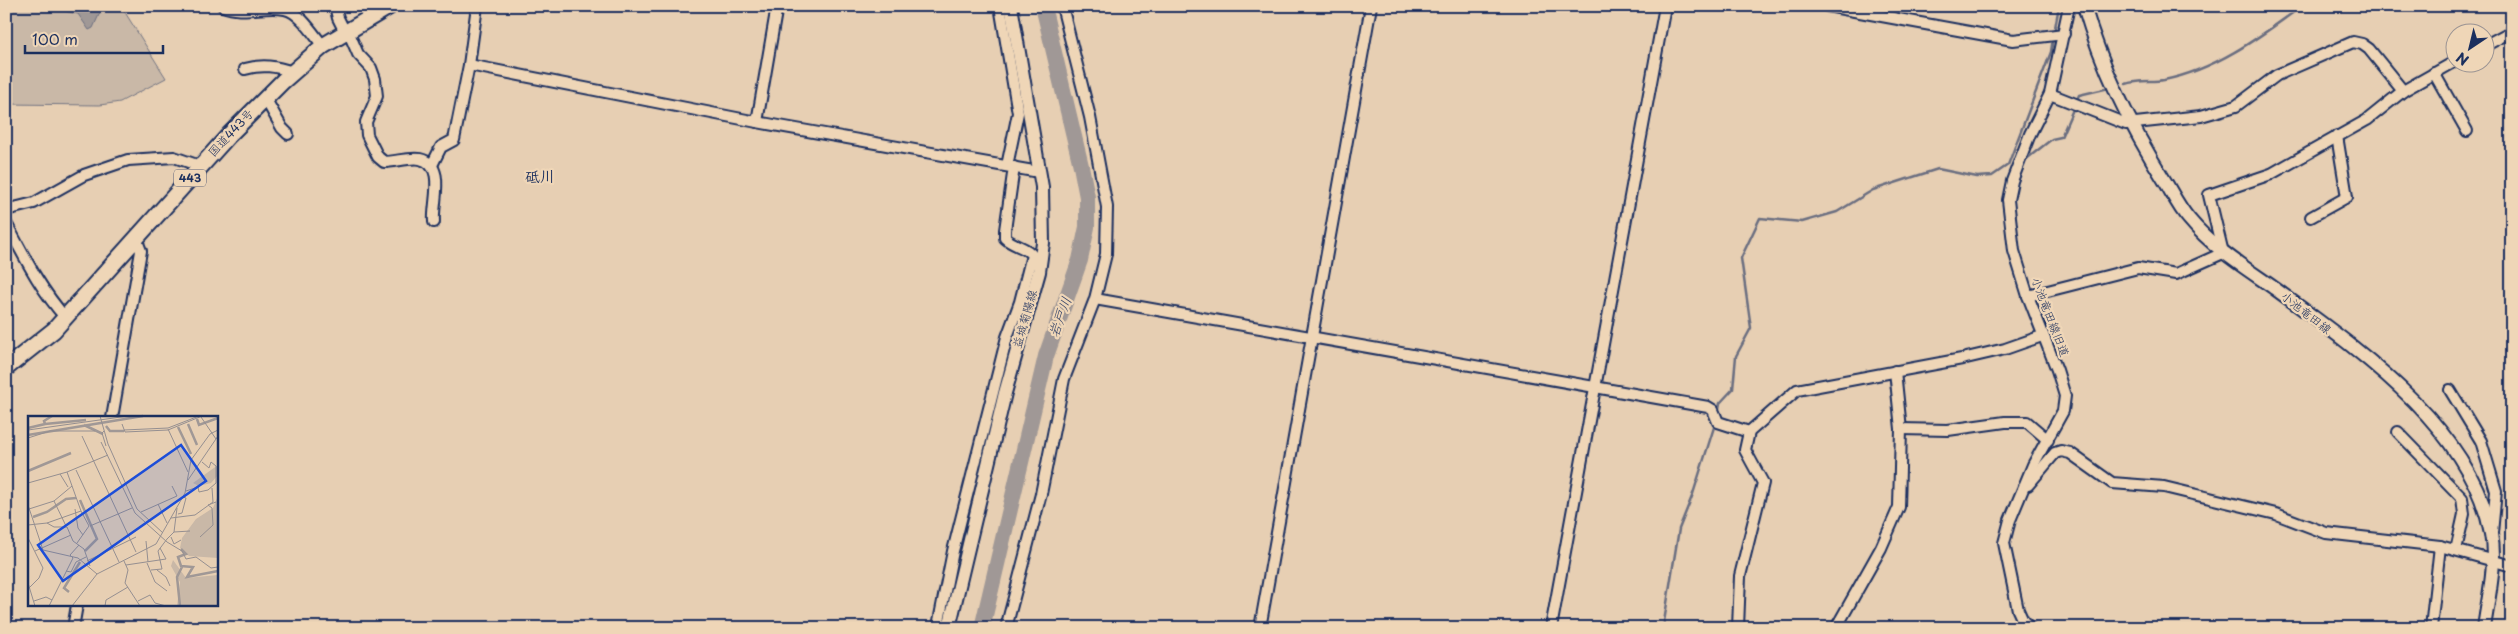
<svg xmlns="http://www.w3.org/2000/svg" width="2518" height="634" viewBox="0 0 2518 634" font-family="'Playpen Sans','Klee One',sans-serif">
<rect width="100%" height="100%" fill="#e7cfb3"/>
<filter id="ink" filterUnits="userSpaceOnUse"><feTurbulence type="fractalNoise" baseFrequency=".02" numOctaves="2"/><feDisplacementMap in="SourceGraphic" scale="10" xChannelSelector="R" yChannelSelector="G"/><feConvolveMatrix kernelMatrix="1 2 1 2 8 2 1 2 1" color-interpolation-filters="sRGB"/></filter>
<g filter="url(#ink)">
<path fill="#c9b8a7" stroke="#727482" d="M6,6H121L166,78L120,102L100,105L6,104Z"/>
<path fill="#a09896" stroke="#6b6e80" d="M41,6H103L93,28L89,30L78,14Z"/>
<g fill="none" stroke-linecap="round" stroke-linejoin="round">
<g stroke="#6b6e80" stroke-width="2.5">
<path d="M2054,33L2059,6"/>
<path d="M2126,84C2139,80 2152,82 2164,80C2216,70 2261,36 2302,6"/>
<path d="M2076,102L2079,95L2109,88"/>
<path d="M2024,161L2052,139L2061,137L2074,107"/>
<path d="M1718,414L1720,403L1733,389L1736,356L1751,328L1741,258L1760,218L1802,222L1837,212L1873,190L1938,169L1977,177L1992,176L2008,165L2051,52L2053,38"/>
<path d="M1663,628L1679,529L1693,494L1715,424"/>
</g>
<path stroke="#a09896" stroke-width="16" d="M982,628L1046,356L1080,260L1087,227V197L1081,166L1043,6"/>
<g stroke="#1b2f5e" stroke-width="14">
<g id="minor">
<path d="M223,6C243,14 264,5 285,9C300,12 314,35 323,46"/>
<path d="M335,6L338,18L345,32"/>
<path d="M1000,6L1018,113L1007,166"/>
<path d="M1827,6L2013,40L2064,34"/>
<path d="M348,31L358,54L371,68L375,79L377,96L366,122L367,135L378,157L384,162C395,162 410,157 420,159C447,165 432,203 434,222"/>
<path d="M2486,45L2512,31"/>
<path d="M469,65L477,6"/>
<path d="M245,69C262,64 276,66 293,72"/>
<path d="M2434,73L2467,131"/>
<path d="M2050,94L2126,124L2201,116L2236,106L2277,75L2353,42L2362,44L2369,49L2403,91"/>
<path d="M265,98L282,128L288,134"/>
<path d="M757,122L777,6"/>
<path d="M432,165L441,147L454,140L469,65L757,122L1039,172"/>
<path d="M6,210L34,203L84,175L128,160L174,157L200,166"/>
<path d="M2311,217L2347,197L2337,136"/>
<path d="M6,223C24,256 40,289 65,317"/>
<path d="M2028,296L2138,268L2176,274L2223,253L2209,195L2271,174L2367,120L2403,91L2456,61"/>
<path d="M1095,299L1708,407L1713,410L1718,422L1749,432"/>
<path d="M2450,390L2481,441L2496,491L2492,533"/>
<path d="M112,418L141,251L136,238"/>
<path d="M1901,429L1948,430L2005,422H2027L2048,440"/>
<path d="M2398,432L2462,498L2464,514L2456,550"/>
<path d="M2028,485L2055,453L2061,451L2070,453L2112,483L2164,487L2276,514L2326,533L2440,546L2512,566"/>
<path d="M939,621L953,551L1007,337L1020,302L1032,255C1027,247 1013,246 1005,238V230L1014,167"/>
<path d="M73,628L77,605"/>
<path d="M1006,628L1041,494L1064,379L1095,299L1106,254L1107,207L1090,117L1062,6"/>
<path d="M1260,628L1371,6"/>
<path d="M1551,628L1665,6"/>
<path d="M1738,628L1740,576L1763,483L1745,450L1749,432L1797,390L1962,359L2005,349L2042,336"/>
<path d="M1836,628L1881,548L1899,507L1901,429L1895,371"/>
<path d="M2030,628L2023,621L2018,610L2004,543L2010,520L2033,465L2063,411L2065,396L2057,370L2028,296L2014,251L2008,200L2012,181L2030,134L2050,94L2069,6"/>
<path d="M2431,628L2440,546"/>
</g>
</g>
<g stroke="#1b2f5e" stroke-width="16">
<g id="major">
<path d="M2084,6C2102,68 2132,129 2166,183C2173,195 2180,209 2189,219C2213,248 2244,267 2274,288C2357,349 2471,426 2491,534C2497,564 2488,598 2484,628"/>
<path d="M949,628L1005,393L1039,272L1043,243L1042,187L1011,6"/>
</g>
</g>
<g stroke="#1b2f5e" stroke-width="19">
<path id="highway" d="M6,368L54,330L229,135L283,81L323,46L390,6"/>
</g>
<use href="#minor" stroke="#efd6b7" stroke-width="10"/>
<use href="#major" stroke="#efd6b7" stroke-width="12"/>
<use href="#highway" stroke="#efd6b7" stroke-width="15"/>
</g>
</g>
<g text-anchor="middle" stroke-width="4.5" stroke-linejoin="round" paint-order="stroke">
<rect fill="#efd6b7" stroke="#5b6179" stroke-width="1" x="174" y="169.5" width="32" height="17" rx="4"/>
<g font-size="11" font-weight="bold" fill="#1b2f5e">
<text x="190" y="182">443</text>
</g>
<g font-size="12" fill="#1b2f5e" stroke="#efd6b7">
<text transform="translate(231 133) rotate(-47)" y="4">国道443号</text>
<text transform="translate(2306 313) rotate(38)" y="4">小池竜田線</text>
<text transform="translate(2050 317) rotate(69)" y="4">小池竜田線旧道</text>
<text transform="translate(1025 319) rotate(-74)" y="4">益城菊陽線</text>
</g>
<g font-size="14" font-style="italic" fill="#364469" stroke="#efd6b7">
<text transform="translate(1060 317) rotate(-70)" y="5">岩戸川</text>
</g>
<g font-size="15" font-weight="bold" fill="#1b2f5e" stroke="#efd6b7">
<text x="540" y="182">砥川</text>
</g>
</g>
<g transform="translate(28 416)">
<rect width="190" height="190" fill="#e7cfb3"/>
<path d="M190,39V59L183,67L171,70L165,67L190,49ZM190,80V142L161,140L152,132L154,122L168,103L185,92ZM145,144L158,162L190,159V190H149L152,166L143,150Z" fill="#c9b8a7"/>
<path fill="none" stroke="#a09896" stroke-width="2.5" d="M169,3L171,9L190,2M17,8L58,4M160,8L169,29M56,9L75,18M78,10L82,15H96M150,11L163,38M0,12L17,8L16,5L24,0M0,19L115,0M0,55L43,37M52,84L69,123L57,135M5,101L19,96L38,83L48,82M153,133L158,138L150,141L153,150L165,151L159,161L190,155M41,176L36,172L52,146M152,190L149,161L154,151"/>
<path fill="none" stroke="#958f91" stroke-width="1" d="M72,0L80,28L109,93L135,117M173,1L188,23M94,8L97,16L140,14L174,0M140,13L160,56M0,14L100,0M96,14L140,12L171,0M76,15L74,17L78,30M54,20L108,136M0,22L22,15H67M73,26L107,97L139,126L154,135L158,143L168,141L183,152L190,151M48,54L91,146M32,58L40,71M160,64L190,20M0,67L39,56M158,75L170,71L171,76L180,74L188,67V50L183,46L181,52L174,46M26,85L38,110M130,88L139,107M0,89L15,134L50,142L69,158M1,93L26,85L44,70M47,93L50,112L55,119M113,96L149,80L144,70M150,98L154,97L158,82L155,81M143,102L167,99L185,86L184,72M19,107L53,95M0,109L19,107L26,111H39L45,125L56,133L62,150M61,110L53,95L39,56L80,39M62,110L104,92M146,116L149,92M143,121L146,128L153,124M172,121L185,109L184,92L180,89L188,86M0,122L15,152L11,162L1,172M118,125L120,146M49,127L61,110M7,135L43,119M59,145L108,121M96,145L100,154L97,167L112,190M119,147L127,166L139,175M98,149L138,143L132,132M123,154L134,153L130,135L139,123L146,116L162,115M129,154L138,161L142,170M38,155L43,156L48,146L58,141M0,167L7,190M6,185L18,181L24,184M110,185L122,179L127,187L138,190M21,190L45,142L42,139L51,129M44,190L69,158L128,128L157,77L163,44L182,18L190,14M77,190L78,184L100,171"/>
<path fill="#1d4ed8" fill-opacity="0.15" stroke="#1d4ed8" stroke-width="2.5" d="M153,29L178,65L35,165L10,129Z"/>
<rect width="190" height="190" fill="none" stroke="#1b2f5e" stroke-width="2.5"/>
</g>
<rect width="2518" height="634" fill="none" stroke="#efd6b7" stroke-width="25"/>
<rect x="12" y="12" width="2493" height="609" fill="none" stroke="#1b2f5e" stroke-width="2" filter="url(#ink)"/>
<g transform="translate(2470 48) rotate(215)"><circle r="24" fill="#efd6b7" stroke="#9a9393"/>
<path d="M0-4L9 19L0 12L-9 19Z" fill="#1b2f5e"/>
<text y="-8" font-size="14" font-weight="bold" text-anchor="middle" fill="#1b2f5e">N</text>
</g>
<path d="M25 45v8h138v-8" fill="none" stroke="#1b2f5e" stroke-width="2.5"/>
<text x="32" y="45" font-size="15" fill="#1b2f5e" stroke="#efd6b7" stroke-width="4" paint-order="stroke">100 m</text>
</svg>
